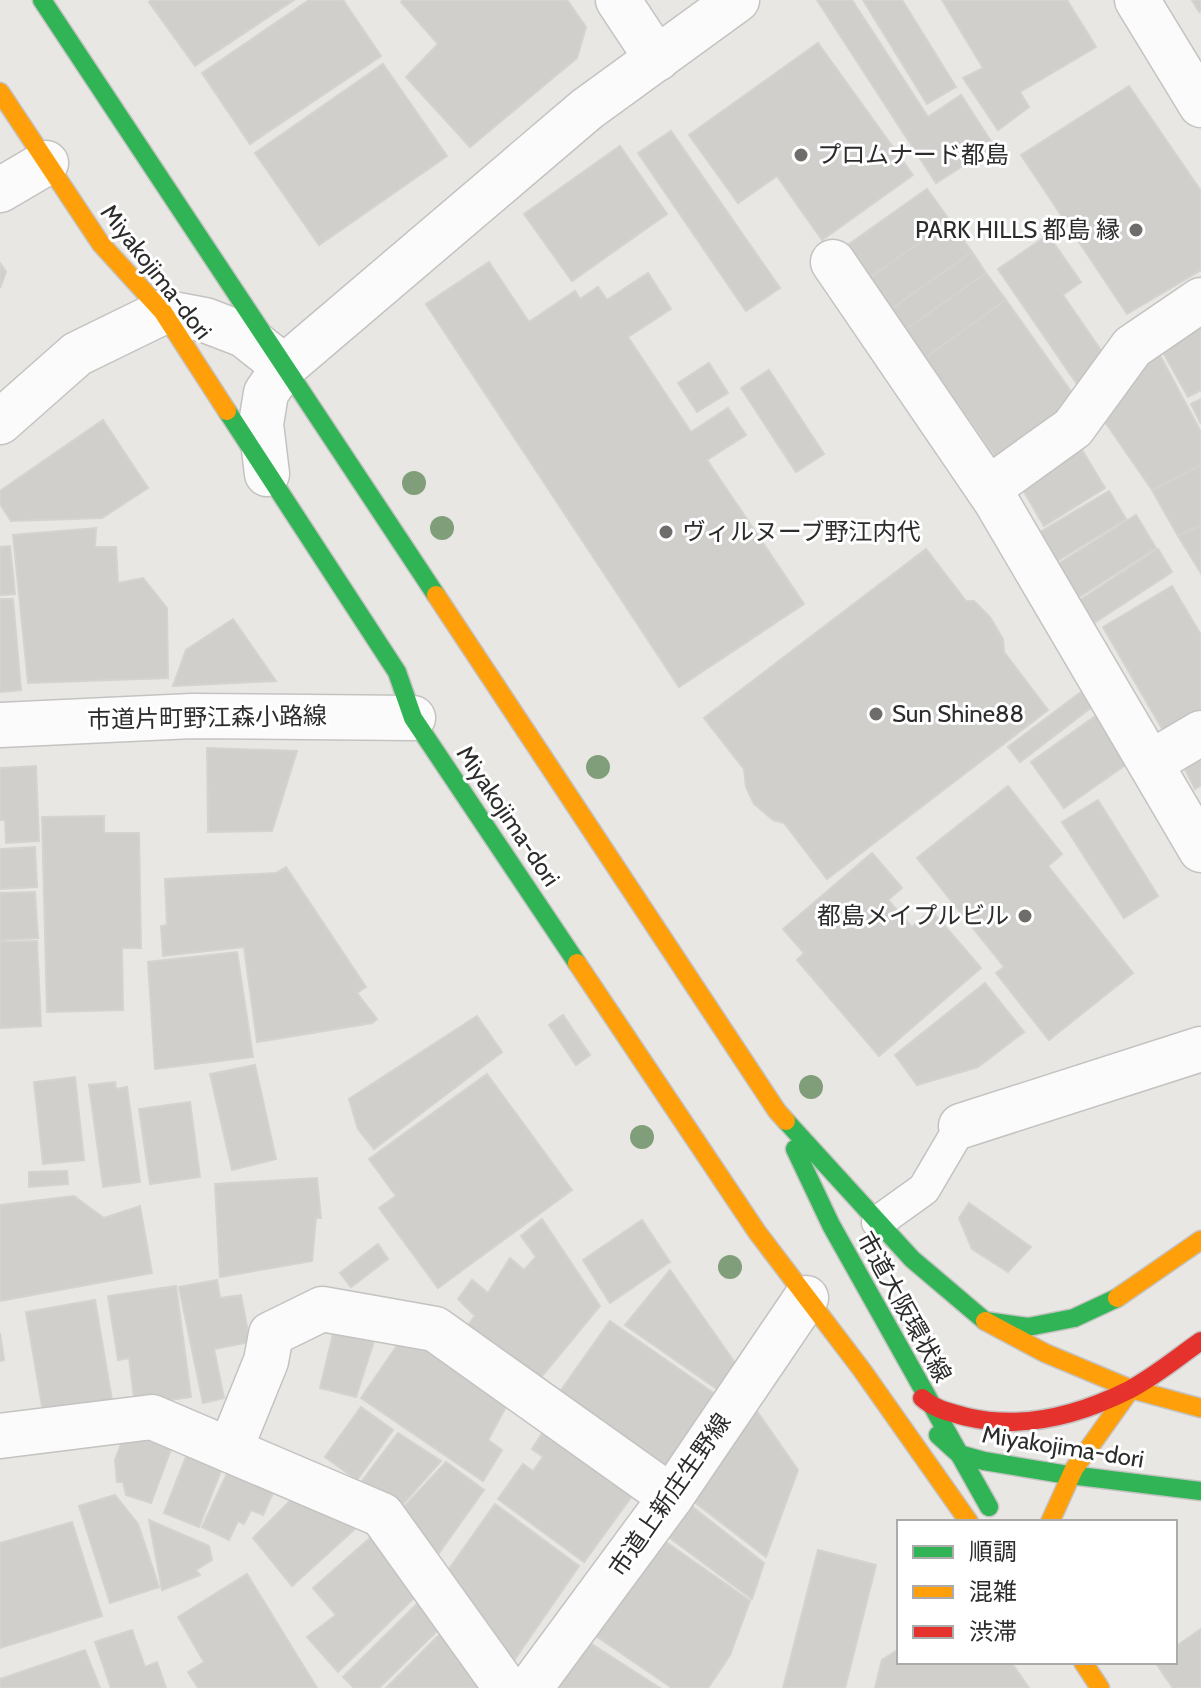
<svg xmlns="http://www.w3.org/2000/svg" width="1201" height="1688" viewBox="0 0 1201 1688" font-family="Cabin,'Noto Sans JP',sans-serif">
<rect width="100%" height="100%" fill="#e9e7e3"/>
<g fill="#d1cfcc" stroke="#d4d3cf" stroke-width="2">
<path d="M151,0H294L195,66L149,2Z"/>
<path d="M309,0H343L381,56L250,144L202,73Z"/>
<path d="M403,0H567L586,27L577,58L470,147L406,77L438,44L401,2Z"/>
<path d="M817,0H852L928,117L961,95L994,146L936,183Z"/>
<path d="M863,0H902L956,87L927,104Z"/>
<path d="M942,0H1067L1096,47L1020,92L1029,107L998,130L963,78L983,68Z"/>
<path d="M1192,0H1201V11L1199,12Z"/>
<path d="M818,43L913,175L822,240L777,176L738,203L689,135Z"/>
<path d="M383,64L447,156L319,245L255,153Z"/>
<path d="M1129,86L1201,191V270L1127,314L1021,155Z"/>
<path d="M671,131L780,288L746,311L638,153Z"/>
<path d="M620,146L667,214L572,281L524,214Z"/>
<path d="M927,189L950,221L868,279L845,247Z"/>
<path d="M950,221L972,252L890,310L868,279Z"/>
<path d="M1048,235L1081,282L1063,295L1109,362L1077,384L998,269Z"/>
<path d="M972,252L986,273L905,330L890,310Z"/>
<path d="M489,262L529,322L575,291L580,299L598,287L607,300L648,273L671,309L628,337L691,432L728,408L746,435L707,460L804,604L679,687L426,304Z"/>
<path d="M0,263L6,272L0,288Z"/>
<path d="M986,273L1006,300L925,358L905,330Z"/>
<path d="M1006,300L1080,404L999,462L925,358Z"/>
<path d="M1201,317V390L1188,397L1159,345Z"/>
<path d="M1155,346L1201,432V465L1152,490L1101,416Z"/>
<path d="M709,363L728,393L697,412L678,383Z"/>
<path d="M769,370L824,454L796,472L741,388Z"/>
<path d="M1201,399V424L1191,404Z"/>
<path d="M103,420L148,488L102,518L11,521L0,504V491Z"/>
<path d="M1076,440L1105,488L1044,526L1019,483Z"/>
<path d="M1201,465V525L1178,536L1152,490Z"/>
<path d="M1109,491L1126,519L1057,561L1040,532Z"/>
<path d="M1136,515L1156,548L1079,597L1058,564Z"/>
<path d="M1201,525V573L1178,536Z"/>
<path d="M96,528L95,547H116L118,583L143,578L167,608L168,678L28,683L13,535Z"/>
<path d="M10,546L15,594L0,595V547Z"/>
<path d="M926,549L966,601H974L990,617L1003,639L1004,652L1048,710L827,879L784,823L773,820L754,804L746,787L744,769L704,718Z"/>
<path d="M1158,549L1172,572L1094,623L1080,600Z"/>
<path d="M1172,586L1201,635V716L1167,737L1103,627Z"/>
<path d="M0,599H13L21,690L0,692Z"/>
<path d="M233,619L276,681L173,686L186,650Z"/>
<path d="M1081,692L1092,707L1020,762L1008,747Z"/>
<path d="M1101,712L1134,759L1064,808L1031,762Z"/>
<path d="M1201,743V785L1195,789L1178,755Z"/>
<path d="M207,748L297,751L272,831L208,832Z"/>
<path d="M36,766L39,841L6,843L5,820H0V768Z"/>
<path d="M1008,786L1062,854L1048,866L1133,973L1049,1040L996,973L1004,967L917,858Z"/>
<path d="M1098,800L1158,896L1124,918L1062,822Z"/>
<path d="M104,816V833H139L141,948H122L123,1010L47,1012L42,817Z"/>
<path d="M35,847L37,887L0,889V849Z"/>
<path d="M872,853L902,888L888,900L912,927L931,910L981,968L879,1056L797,960L804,953L783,929Z"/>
<path d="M286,867L366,987L357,993L377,1019L372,1023L257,1042L244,947L163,956L161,926L167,925L165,879L276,873Z"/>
<path d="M35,892L38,938L0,940V893Z"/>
<path d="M37,941L41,1026L0,1028V942Z"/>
<path d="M237,952L253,1057L155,1069L148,962Z"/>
<path d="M985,983L1024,1032L978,1067L917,1085L895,1055Z"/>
<path d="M563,1015L590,1055L576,1065L549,1025Z"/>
<path d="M477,1016L502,1052L374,1149L358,1129L349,1099Z"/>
<path d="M255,1065L276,1159L232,1170L210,1074Z"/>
<path d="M487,1074L572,1190L438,1288L379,1208L396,1196L369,1159Z"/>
<path d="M75,1077L84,1160L43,1164L34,1082Z"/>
<path d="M115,1082L116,1089L127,1087L140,1182L103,1187L89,1085Z"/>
<path d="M190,1102L200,1177L150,1184L139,1109Z"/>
<path d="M67,1171L68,1184L29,1187V1172Z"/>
<path d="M317,1178L321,1218H316L312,1261L220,1277L215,1184Z"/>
<path d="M74,1196L104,1218L140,1206L152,1273L0,1301V1205Z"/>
<path d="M969,1203L1031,1247L1008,1272L972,1249L959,1218Z"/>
<path d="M542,1219L600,1306L538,1381L468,1325L475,1316L458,1299L472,1280L488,1293L510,1258L524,1270L536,1257L521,1236Z"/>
<path d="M642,1220L670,1262L610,1303L583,1260Z"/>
<path d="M378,1244L388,1259L351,1287L340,1273Z"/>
<path d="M670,1270L735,1363L717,1389L625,1325Z"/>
<path d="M217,1280L220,1298L241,1295L250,1342L214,1349L224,1398L203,1403L179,1287Z"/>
<path d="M176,1286L191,1397L135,1405L129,1358L118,1360L108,1296Z"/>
<path d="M95,1300L112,1400L43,1412L26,1312Z"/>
<path d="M610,1321L715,1394L664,1466L559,1393Z"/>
<path d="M334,1330L375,1338L356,1397L320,1388Z"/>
<path d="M0,1333L4,1360L0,1361Z"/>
<path d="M403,1337L420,1343L507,1405L488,1440L502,1450L483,1481L361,1398Z"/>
<path d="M361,1407L393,1430L357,1480L325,1457Z"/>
<path d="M754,1407L798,1470L766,1557L693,1501Z"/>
<path d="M543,1432L632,1496L584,1562L498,1499L523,1464L533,1471L543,1457L532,1449Z"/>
<path d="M398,1433L441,1461L396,1512L359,1485Z"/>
<path d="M125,1434L173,1444L151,1503L126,1495L123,1482H117L115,1460Z"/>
<path d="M189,1449L224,1463L199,1527L164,1513Z"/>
<path d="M446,1462L484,1490L434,1560L400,1511Z"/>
<path d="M232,1463L277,1484L263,1515L251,1510L244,1524L238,1521L229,1540L202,1527Z"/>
<path d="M299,1492L367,1518L292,1586L253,1538Z"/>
<path d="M115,1495L138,1524L159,1587L110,1603L79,1506Z"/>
<path d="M495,1504L579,1566L513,1662L498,1648L502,1643L444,1576Z"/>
<path d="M689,1504L764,1563L752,1599L666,1535Z"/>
<path d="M149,1520L209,1546L212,1560L196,1570L200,1575L162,1590Z"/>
<path d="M72,1522L102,1616L0,1648V1543Z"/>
<path d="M378,1531L420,1592L338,1672L307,1637L336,1615L313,1588Z"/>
<path d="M663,1540L750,1601L730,1655L708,1688H672L596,1636Z"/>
<path d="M818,1550L876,1565L845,1688H783Z"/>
<path d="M247,1574L317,1688H198L188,1672L204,1662L178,1617Z"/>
<path d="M423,1598L446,1622L379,1688H354L343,1677Z"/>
<path d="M446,1628L497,1688H386Z"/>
<path d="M1201,1629V1688H1173L1155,1662H1175V1647Z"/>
<path d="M132,1630L145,1667L157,1662L166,1688H111L95,1642Z"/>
<path d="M587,1641L660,1688H557Z"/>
<path d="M899,1649V1662H1011L1029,1688H875L882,1660Z"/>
<path d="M85,1650L100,1688H0V1679Z"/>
</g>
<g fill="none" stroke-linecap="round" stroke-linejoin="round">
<g stroke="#c4c3c2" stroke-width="35">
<path id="lane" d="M878,1222L924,1189L961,1126"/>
</g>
<g stroke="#c4c3c2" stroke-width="47">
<g id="street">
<path d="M618,0L657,59"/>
<path d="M1137,0L1201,105"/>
<path d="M0,190L46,163"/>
<path d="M833,262L996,501L1201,850"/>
<path d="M0,422L77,354L163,312L205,320L244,335L282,365"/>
<path d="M267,474L261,424L266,393L284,367L587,109L737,0"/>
<path d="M988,489L1073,428L1132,347L1201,300"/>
<path d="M0,725L192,716L413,718"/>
<path d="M1150,763L1201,733"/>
<path d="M961,1126L1201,1049"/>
<path d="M0,1436L152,1417L382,1515L506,1688"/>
<path d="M230,1450L266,1361L271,1334L322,1309L435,1329L671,1497"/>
<path d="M530,1688L671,1497L806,1298"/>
</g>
</g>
<g stroke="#c4c3c2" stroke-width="21">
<g id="fast">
<path d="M42,0L436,595"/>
<path d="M227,411L397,672L413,718L577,963"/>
<path d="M786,1121L912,1259L985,1321L1028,1327L1074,1318L1117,1298"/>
<path d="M795,1149L831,1225L989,1507"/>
<path d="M938,1435L959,1454L984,1461L1062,1474L1201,1491"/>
</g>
</g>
<g stroke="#c4c3c2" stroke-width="21">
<g id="slow">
<path d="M0,92L101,244L163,312L227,411"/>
<path d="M436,595L777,1111L786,1121"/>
<path d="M577,963L757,1232L862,1370L969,1522"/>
<path d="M1117,1298L1201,1240"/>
<path d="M985,1321L1045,1353L1131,1389L1201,1408"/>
<path d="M1050,1522L1074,1469L1131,1389"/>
<path d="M1083,1662L1100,1688"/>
</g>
</g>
<g stroke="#c4c3c2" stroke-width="21">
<path id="jam" d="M922,1398C936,1410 949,1412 967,1417C1022,1430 1079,1415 1129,1390C1154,1377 1178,1357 1201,1341"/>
</g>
<use href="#lane" stroke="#fcfbfb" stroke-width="32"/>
<use href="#street" stroke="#fcfbfb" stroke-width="44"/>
<use href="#fast" stroke="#30b455" stroke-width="18"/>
<use href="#slow" stroke="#ff9f0a" stroke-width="18"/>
<use href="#jam" stroke="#e5322d" stroke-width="18"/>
</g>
<g fill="#809e79">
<circle cx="414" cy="483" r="12"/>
<circle cx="442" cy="528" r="12"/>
<circle cx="598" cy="767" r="12"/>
<circle cx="811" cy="1087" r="12"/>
<circle cx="642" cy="1137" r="12"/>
<circle cx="730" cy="1267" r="12"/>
</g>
<g fill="#6e6d6c" stroke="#fff" stroke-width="3">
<circle cx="801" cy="155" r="8"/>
<circle cx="1136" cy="230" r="8"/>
<circle cx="666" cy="532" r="8"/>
<circle cx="876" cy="714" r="8"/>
<circle cx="1025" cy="916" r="8"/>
</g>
<g text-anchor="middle" stroke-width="6" stroke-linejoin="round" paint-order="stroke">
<g font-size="24" fill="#2c2c2c" stroke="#fff" text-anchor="start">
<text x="817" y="163">プロムナード都島</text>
<text x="1120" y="238" text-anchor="end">PARK HILLS 都島 縁</text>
<text x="682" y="540">ヴィルヌーブ野江内代</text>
<text x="892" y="722">Sun Shine88</text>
<text x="1009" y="924" text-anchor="end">都島メイプルビル</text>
</g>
<g font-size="24" fill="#2c2c2c" stroke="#fff">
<text transform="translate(156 272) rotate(52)" y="8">Miyakojima-dori</text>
<text transform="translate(207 718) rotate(-1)" y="8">市道片町野江森小路線</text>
<text transform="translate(508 816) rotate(56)" y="8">Miyakojima-dori</text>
<text transform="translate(904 1307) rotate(61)" y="8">市道大阪環状線</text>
<text transform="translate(1063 1447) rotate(9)" y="8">Miyakojima-dori</text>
<text transform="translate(670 1495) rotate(-55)" y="8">市道上新庄生野線</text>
</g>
</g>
<rect x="897" y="1520" width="280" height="144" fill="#ffffff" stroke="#ababab" stroke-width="2"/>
<rect x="913" y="1546" width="40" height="12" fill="#30b455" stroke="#ababab" stroke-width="2"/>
<text x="969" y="1560" font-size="24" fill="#2c2c2c">順調</text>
<rect x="913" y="1586" width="40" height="12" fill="#ff9f0a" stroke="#ababab" stroke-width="2"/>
<text x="969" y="1600" font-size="24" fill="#2c2c2c">混雑</text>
<rect x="913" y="1626" width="40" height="12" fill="#e5322d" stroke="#ababab" stroke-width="2"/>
<text x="969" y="1640" font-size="24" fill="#2c2c2c">渋滞</text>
</svg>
